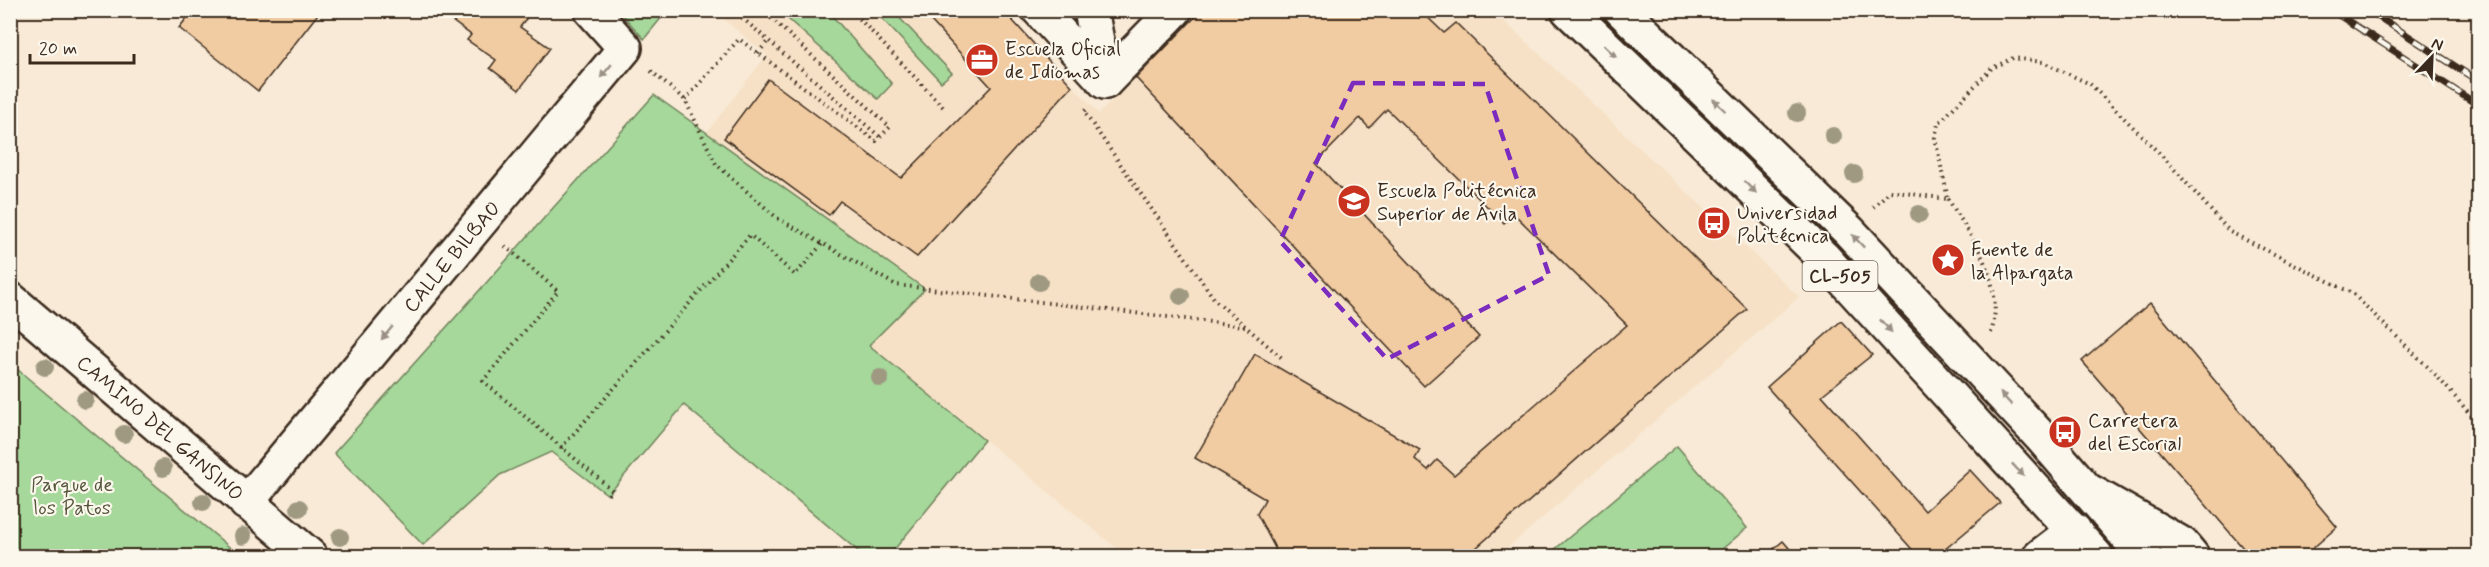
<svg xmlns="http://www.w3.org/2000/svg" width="2489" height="567" viewBox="0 0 2489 567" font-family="Mynerve,sans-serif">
<rect width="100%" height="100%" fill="#f8ead6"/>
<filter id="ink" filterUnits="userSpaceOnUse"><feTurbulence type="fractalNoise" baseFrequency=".0167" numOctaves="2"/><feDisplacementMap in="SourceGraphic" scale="12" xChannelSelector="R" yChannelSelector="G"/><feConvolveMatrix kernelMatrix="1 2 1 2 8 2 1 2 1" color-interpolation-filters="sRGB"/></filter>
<g filter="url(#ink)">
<path fill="#f6e1c6" d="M714,11H1004L1099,114L1201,11H1493L1799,297L1498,556H1126L869,344L924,289L707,132L767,55Z"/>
<g fill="#a5d89a" stroke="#70815c" stroke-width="1.5">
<path d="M619,11H667L644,39Z"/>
<path d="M779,11H828L892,84L878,99Z"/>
<path d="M875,11H893L952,73L941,82Z"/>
<path d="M654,95L925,289L869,345L984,440L889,556H864L684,405L608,495L551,452L500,475L423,545L334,453Z"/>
<path d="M11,364L240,556H11Z"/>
<path d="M1677,446L1747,528L1714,556H1547Z"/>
</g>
<g fill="#f1cba1" stroke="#3b2a1e" stroke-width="1.5">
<path d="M193,10H321L258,91L179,28Z"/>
<path d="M447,10H514L526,19L520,27L550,48L519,90L490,68L496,60L467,40L471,35L444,15Z"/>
<path d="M921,10H1003L1072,86L917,257L840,201L829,215L724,138L768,79L901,178L991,87Z"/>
<path d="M1202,10H1420L1444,33L1456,23L1747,309L1467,556H1264L1276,550L1257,514L1265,499L1195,458L1255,354L1420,450L1415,459L1428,470L1437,460L1454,475L1627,325L1514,214L1504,223L1387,109L1369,128L1360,118L1316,163L1479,337L1424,386L1136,78Z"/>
<path d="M2150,303L2337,527L2304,556H2250L2082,361Z"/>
<path d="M1841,321L1872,355L1822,395L1925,511L1970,470L2000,503L1937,556H1918L1767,387Z"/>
<path d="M1783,541L1796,556H1765Z"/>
</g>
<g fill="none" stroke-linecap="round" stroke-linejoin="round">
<g stroke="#3b2a1e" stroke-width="38">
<g id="street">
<path d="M1039,10L1105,82L1175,10"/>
<path d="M1091,10L1105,82"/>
<path d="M2091,492L2182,544L2192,556"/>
<path id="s1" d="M246,503L625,48L591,10"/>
<path d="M2040,556L2074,530"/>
</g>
</g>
<g stroke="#3b2a1e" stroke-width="38">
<g id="secondary">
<path id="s2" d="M10,299L310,556"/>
</g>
</g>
<g stroke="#3b2a1e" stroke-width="38">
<g id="primary">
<path d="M1568,10L1823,257L2096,556"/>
<path d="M1621,10L1849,231L2041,437L2144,556"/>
</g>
</g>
<g stroke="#3b2a1e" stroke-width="4" stroke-dasharray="1.5 4.5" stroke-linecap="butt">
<path d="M733,10L880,137"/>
<path d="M851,10L946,110"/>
<path d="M758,53L768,41"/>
<path d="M651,71L685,100L716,164L777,218L896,285L1245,326"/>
<path d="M685,100L739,39L876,141L890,127L762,10"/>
<path d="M1086,110L1084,112L1215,300L1282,358"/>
<path d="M1948,199C1973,239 2006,284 1991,333"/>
<path d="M1873,207L1890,191L1948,199L1935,138L1938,124L1992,68L2013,58L2043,62L2090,84L2166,160L2230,232L2352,293L2435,374L2478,423"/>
<path d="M505,246L558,291L483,381L612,490L608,495"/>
<path d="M561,448L750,235L795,275L822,244"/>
</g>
<use href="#street" stroke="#fbf7ec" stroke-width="33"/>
<use href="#secondary" stroke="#fbf7ec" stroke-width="33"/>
<use href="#primary" stroke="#fbf7ec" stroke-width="33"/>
<g stroke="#3b2a1e" stroke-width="7">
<g id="rail">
<path d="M2331,10L2478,105"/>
<path d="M2368,10L2478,81"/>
</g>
</g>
<use href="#rail" stroke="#fbf7ec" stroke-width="4.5" stroke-dasharray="14" stroke-linecap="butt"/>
</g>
<g fill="#9f9982">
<circle cx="1797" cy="113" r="9"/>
<circle cx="1833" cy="136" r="9"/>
<circle cx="1854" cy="174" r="9"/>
<circle cx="1919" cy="214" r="9"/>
<circle cx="1039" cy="282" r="9"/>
<circle cx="1181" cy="296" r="9"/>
<circle cx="45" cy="367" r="9"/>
<circle cx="880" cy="378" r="9"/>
<circle cx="85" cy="400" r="9"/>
<circle cx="124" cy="434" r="9"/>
<circle cx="163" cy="468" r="9"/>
<circle cx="203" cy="502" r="9"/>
<circle cx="299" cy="508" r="9"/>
<circle cx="243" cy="536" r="9"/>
<circle cx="340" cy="537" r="9"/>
</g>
<defs><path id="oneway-solid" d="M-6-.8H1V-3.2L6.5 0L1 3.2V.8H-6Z" transform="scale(1.5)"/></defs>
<g fill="#9b9085">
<use href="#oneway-solid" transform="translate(1610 51) rotate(44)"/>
<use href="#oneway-solid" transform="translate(606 71) rotate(130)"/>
<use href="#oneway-solid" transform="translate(1719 105) rotate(-136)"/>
<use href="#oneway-solid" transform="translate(1750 187) rotate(44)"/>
<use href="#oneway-solid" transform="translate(1858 241) rotate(-133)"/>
<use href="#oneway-solid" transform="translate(1886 326) rotate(47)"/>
<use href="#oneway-solid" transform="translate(387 333) rotate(130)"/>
<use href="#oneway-solid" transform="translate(2006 399) rotate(-133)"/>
<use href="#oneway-solid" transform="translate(2018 470) rotate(47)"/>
</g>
</g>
<path fill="none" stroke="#7b2cbf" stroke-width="4.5" stroke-dasharray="12 8" stroke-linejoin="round" d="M1353,83L1485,84L1549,275L1387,359L1280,241Z"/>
<defs>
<g id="office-disc" transform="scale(1.725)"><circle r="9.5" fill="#c8321e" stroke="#fbf7ec"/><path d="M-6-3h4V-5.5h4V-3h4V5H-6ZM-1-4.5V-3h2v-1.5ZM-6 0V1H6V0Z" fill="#fff"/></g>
<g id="university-disc" transform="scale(1.725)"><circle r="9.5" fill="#c8321e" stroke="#fbf7ec"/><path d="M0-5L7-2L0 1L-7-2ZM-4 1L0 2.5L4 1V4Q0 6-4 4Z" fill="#fff"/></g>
<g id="bus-disc" transform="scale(1.725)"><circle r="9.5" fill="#c8321e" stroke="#fbf7ec"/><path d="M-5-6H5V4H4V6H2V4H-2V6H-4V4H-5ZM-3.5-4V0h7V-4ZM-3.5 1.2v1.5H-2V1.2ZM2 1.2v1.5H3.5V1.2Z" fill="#fff"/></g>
<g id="sight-disc" transform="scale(1.725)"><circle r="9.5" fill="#c8321e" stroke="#fbf7ec"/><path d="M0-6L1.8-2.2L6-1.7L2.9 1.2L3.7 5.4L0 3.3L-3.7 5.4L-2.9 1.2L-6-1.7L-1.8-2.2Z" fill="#fff"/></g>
</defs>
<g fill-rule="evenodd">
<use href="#office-disc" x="982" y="60"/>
<use href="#university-disc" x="1354" y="201"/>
<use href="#bus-disc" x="1714" y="223"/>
<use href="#sight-disc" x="1948" y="260"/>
<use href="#bus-disc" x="2065" y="432"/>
</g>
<g text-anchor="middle" stroke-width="4.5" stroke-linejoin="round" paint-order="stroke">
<rect fill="#fbf7ec" stroke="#75685c" stroke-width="1.5" x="1802.5" y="261" width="75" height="30" rx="4.5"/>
<g font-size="18" font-weight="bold" fill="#3b2a1e">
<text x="1840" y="282">CL-505</text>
</g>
<g font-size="20" fill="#3b2a1e" stroke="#fbf7ec" text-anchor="start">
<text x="1005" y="55">Escuela Oficial<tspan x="1005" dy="23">de Idiomas</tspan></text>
<text x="1377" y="197">Escuela Politécnica<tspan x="1377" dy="23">Superior de Ávila</tspan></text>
<text x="1737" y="219">Universidad<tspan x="1737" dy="23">Politécnica</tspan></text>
<text x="1971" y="256">Fuente de<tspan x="1971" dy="23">la Alpargata</tspan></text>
<text x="2088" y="427">Carretera<tspan x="2088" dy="23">del Escorial</tspan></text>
</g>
<g font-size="20" fill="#3b2a1e" stroke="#fbf7ec">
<text dy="7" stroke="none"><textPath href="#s1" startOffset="321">CALLE BILBAO</textPath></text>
<text dy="7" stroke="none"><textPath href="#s2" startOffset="198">CAMINO DEL GANSINO</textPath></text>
</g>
<g font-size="20" fill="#56563d" stroke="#fbf7ec">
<text x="72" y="491">Parque de<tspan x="72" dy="23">los Patos</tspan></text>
</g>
</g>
<rect width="2489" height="567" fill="none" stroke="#fbf7ec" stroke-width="36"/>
<rect x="18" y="18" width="2453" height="531" fill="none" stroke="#3b2a1e" stroke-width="2" filter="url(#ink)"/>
<g transform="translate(2432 57) rotate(23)" stroke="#fbf7ec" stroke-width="4.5" paint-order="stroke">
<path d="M0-4.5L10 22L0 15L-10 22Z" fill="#3b2a1e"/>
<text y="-9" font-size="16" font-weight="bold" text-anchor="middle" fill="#3b2a1e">N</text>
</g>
<path d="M30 54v9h104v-9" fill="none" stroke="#3b2a1e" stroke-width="3"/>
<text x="39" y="54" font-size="18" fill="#3b2a1e" stroke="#fbf7ec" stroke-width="4.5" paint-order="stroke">20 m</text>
</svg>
